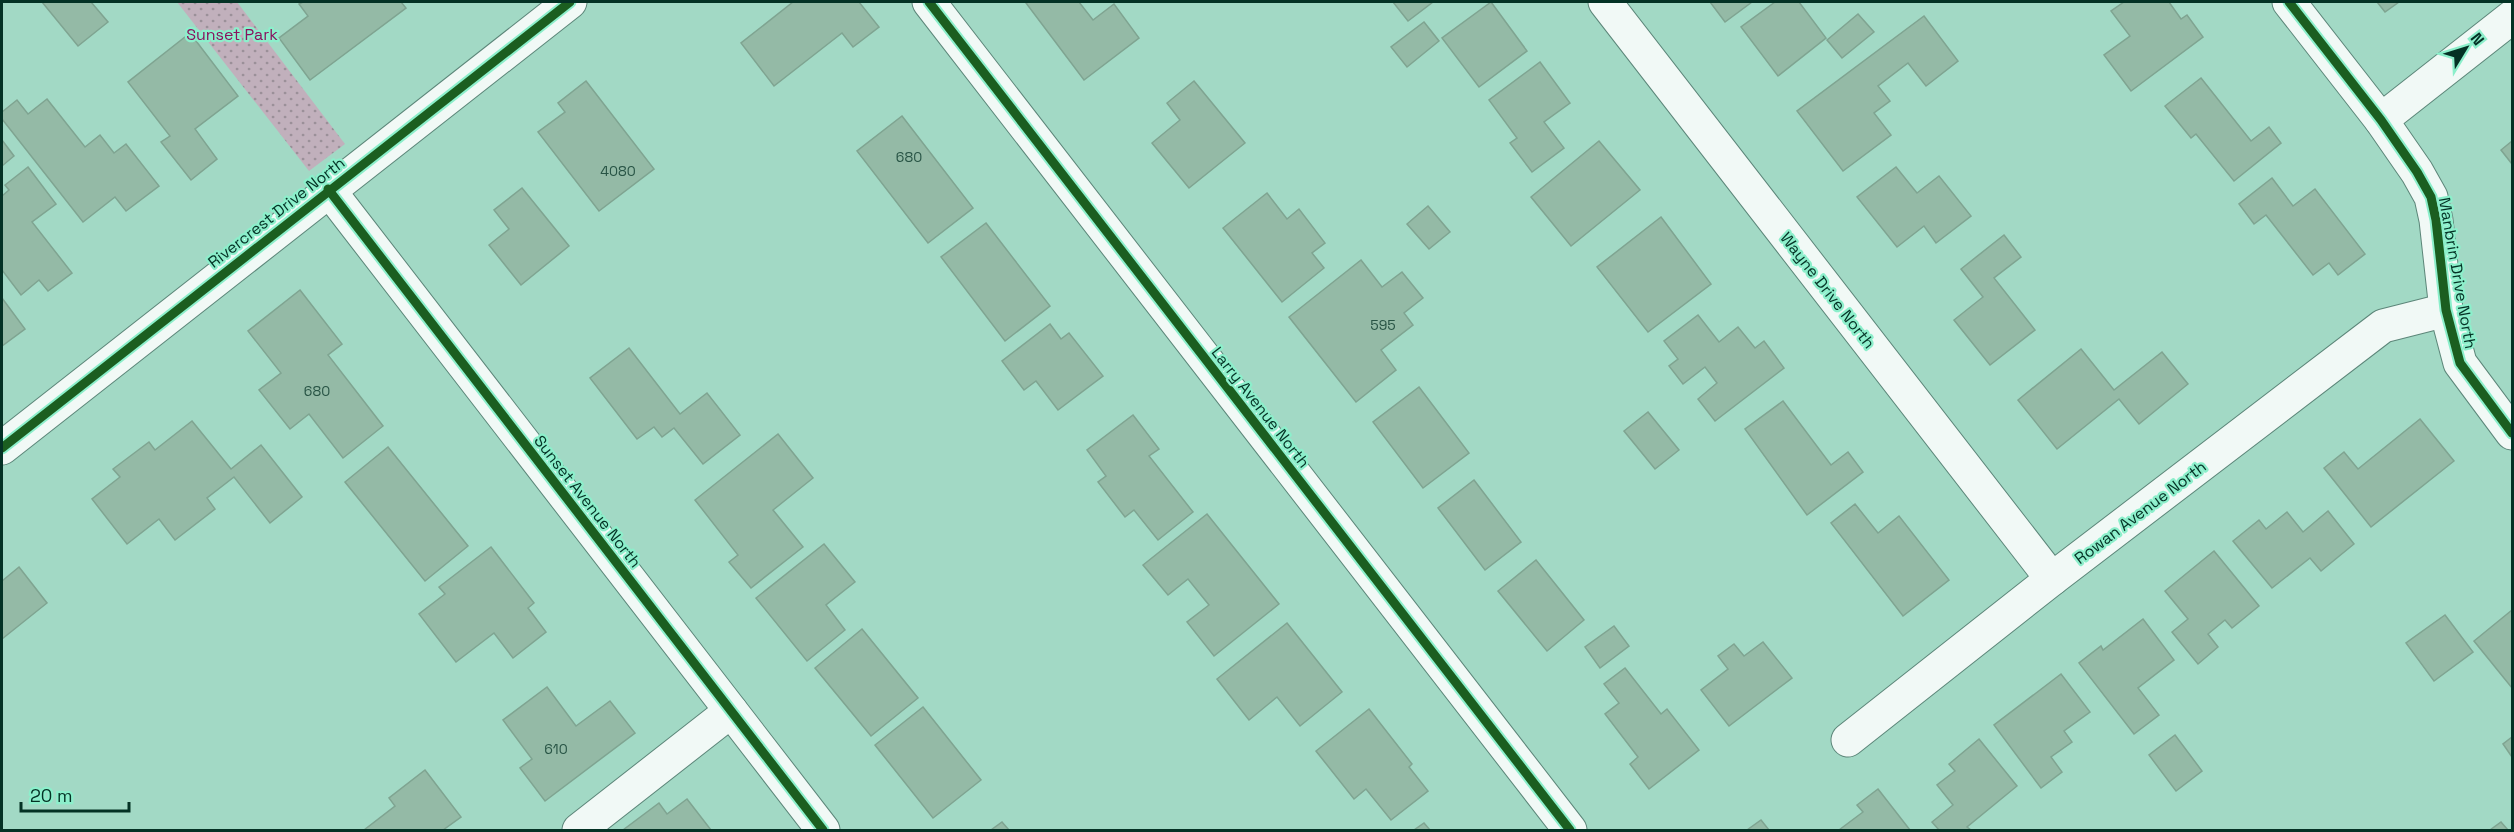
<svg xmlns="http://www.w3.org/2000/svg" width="2514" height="832" viewBox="0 0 2514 832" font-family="'Space Grotesk',sans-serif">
<defs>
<pattern id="park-dots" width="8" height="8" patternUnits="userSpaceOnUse" patternTransform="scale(1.5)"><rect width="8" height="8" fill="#c1b0bc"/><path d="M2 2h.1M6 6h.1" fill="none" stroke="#9b9099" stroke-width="1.8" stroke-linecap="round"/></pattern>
</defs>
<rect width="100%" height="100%" fill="#a2d9c5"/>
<path fill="url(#park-dots)" d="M177,2H237L345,144L309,171Z"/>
<g fill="#94baa6" stroke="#7fa491" stroke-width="1.5">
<path d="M42,2H91L108,22L78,46Z"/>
<path d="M303,2H401L406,8L310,80L279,38L308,16L299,4Z"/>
<path d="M793,2H859L879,27L853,47L842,33L774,86L741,43Z"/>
<path d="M1028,2H1079L1093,20L1114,4L1139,38L1084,80L1026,3Z"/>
<path d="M1393,2H1433L1408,21Z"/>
<path d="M1491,2L1527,51L1479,87L1442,38Z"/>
<path d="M1710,2H1752L1725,22Z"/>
<path d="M1775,2H1799L1826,38L1778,76L1741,27Z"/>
<path d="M2124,2H2169L2181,19L2187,15L2203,37L2131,91L2104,55L2130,36L2111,11Z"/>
<path d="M2377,2H2399L2385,12Z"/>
<path d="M1858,14L1874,32L1842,58L1827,40Z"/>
<path d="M1924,16L1958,61L1926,86L1908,63L1878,86L1890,101L1874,113L1891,135L1843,171L1797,111Z"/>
<path d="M1424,22L1439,41L1407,67L1391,47Z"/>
<path d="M190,33L238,96L195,129L217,159L191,180L161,142L170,136L128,82Z"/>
<path d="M1540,62L1570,103L1544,122L1564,148L1532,172L1510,143L1517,138L1489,100Z"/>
<path d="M2201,78L2251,141L2269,127L2281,143L2234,181L2196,134L2191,138L2165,106Z"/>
<path d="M586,81L654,169L599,211L538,132L565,112L558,103Z"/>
<path d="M1194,81L1245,143L1189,188L1152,143L1180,120L1167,103Z"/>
<path d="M47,99L85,147L100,135L114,153L126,144L159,186L126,211L115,197L83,222L2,119V112L17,100L28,114Z"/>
<path d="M902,116L973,208L928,243L857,151Z"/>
<path d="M2,140L14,156L2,166Z"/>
<path d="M1599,141L1640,190L1571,246L1531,197Z"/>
<path d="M2512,141V164L2501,150Z"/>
<path d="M28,167L56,204L32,222L72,273L48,291L39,280L21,295L2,270V196L9,190L5,185Z"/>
<path d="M1896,167L1917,193L1939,176L1971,216L1936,243L1924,226L1897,247L1857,197Z"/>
<path d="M2272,178L2293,206L2315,189L2365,254L2338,275L2329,263L2313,275L2266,215L2254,224L2239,204Z"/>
<path d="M522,188L569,246L521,285L489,245L509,229L494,210Z"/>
<path d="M1267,193L1287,219L1299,209L1325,243L1312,253L1324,268L1282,302L1223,228Z"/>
<path d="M1428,206L1450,232L1429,249L1407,224Z"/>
<path d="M1661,217L1711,284L1648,332L1597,267Z"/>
<path d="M986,223L1050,306L1005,341L941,257Z"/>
<path d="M2004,235L2021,257L1994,278L2035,330L1990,365L1954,320L1983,297L1961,269Z"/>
<path d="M1361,260L1382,287L1402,272L1423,298L1404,313L1413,325L1381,350L1396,370L1356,402L1289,317Z"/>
<path d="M300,290L342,344L328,355L383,426L343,458L309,414L290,429L259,390L281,373L248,331Z"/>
<path d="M2,298L25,329L2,346Z"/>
<path d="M1698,315L1719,342L1738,327L1755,348L1764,341L1784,368L1715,421L1698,399L1717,383L1705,367L1683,384L1669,366L1678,359L1664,341Z"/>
<path d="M1050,324L1061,339L1069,333L1103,376L1058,410L1036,381L1024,390L1002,361Z"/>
<path d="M629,348L680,414L707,393L740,435L703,464L674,428L662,437L654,427L637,439L590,378Z"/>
<path d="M2081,349L2114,390L2162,352L2188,384L2139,424L2119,399L2057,449L2018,400Z"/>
<path d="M1419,387L1469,453L1423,488L1373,422Z"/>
<path d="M1783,401L1831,465L1848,452L1863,472L1807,515L1745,429Z"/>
<path d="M1648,412L1679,450L1655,469L1624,431Z"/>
<path d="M1133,415L1159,449L1149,456L1193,512L1158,540L1134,510L1125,517L1098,482L1106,476L1087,450Z"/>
<path d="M2420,419L2454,461L2371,527L2324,468L2344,452L2358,469Z"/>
<path d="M192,421L231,469L261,445L302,497L270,523L234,477L207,498L215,509L175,540L159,519L127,544L92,499L120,477L113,469L149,442L155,450Z"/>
<path d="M778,434L813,478L773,510L803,547L751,588L729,562L738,555L695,500Z"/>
<path d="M388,447L468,546L425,581L345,482Z"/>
<path d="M1474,480L1521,542L1485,570L1438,508Z"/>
<path d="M1855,504L1878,533L1899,516L1949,580L1903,616L1831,523Z"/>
<path d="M2328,511L2354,544L2321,571L2310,558L2272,588L2233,541L2259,520L2266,529L2287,512L2303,532Z"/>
<path d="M1207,514L1279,604L1214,656L1187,622L1209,605L1188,579L1168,595L1143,565Z"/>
<path d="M824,544L855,582L826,605L845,630L807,661L756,598Z"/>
<path d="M491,547L534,603L528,608L546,632L513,658L494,633L456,662L419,614L445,594L439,587Z"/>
<path d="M2214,551L2259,606L2232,628L2225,620L2208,634L2218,647L2198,664L2172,632L2188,619L2165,591Z"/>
<path d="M1536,560L1584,620L1547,651L1498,591Z"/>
<path d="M19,567L47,603L2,639V581Z"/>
<path d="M2512,610V688L2474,641Z"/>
<path d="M2445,615L2473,652L2434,681L2406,643Z"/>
<path d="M2143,619L2174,660L2138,688L2159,715L2134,734L2079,663L2101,646L2103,650Z"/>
<path d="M1287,623L1342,692L1300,726L1277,697L1249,720L1217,679Z"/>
<path d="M1614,626L1629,646L1600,668L1585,647Z"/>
<path d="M862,629L918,698L871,736L815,668Z"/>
<path d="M1763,642L1792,678L1729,726L1701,690L1728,669L1718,656L1734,644L1744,656Z"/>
<path d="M1625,668L1661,714L1667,709L1699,750L1649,789L1630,764L1638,757L1605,714L1619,703L1604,684Z"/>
<path d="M2061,674L2090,712L2064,731L2072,742L2051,757L2062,772L2041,788L1994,725Z"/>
<path d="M547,687L576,726L610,701L635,733L545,801L520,768L532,759L503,720Z"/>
<path d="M923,707L981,780L933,818L875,745Z"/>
<path d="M1369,709L1412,764L1409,767L1428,791L1391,820L1366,789L1354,799L1316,751Z"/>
<path d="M2175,735L2202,771L2176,791L2149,755Z"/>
<path d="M2512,737V757L2503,744Z"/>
<path d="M1979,739L2017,786L1967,827L1971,830H1939L1932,822L1953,805L1937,785L1955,771L1949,764Z"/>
<path d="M425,770L461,817L443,830H364L395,806L389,798Z"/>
<path d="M1878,789L1910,830H1839L1863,812L1857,805Z"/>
<path d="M687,799L711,830H623L659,803L667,814Z"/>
<path d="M1761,820L1769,830H1747Z"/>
<path d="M1002,822L1009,830H991Z"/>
<path d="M2501,822L2508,830H2490Z"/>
<path d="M1424,823L1430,830H1414Z"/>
</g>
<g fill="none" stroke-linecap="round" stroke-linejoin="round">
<g stroke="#5c8679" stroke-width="35">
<g id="minor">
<path d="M929,2L1570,830"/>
<path d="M1605,2L2052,579"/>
<path d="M2289,2L2381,120L2417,172L2431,197L2436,220L2446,310L2460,363L2512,433"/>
<path d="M2381,120L2512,17"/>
<path d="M328,189L823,830"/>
<path d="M2,448L570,2"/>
<path d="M1848,740L2052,579L2383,326L2446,310"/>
<path d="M579,830L731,711"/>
</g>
</g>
<use href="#minor" stroke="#f1f9f6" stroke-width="33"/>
<g stroke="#8cefcb" stroke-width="13">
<g id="cycleway">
<path d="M929,2L1570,830"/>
<path d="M2289,2L2381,120L2417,172L2431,197L2436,220L2446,310L2460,363L2512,433"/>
<path d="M328,189L823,830"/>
<path d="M2,448L570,2"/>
</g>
</g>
<use href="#cycleway" stroke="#1b5e20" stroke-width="9"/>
</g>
<g text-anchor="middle" stroke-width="4.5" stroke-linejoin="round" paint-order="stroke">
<g font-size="14" fill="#285445">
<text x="909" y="162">680</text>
<text x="618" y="176">4080</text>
<text x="1383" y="330">595</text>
<text x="317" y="396">680</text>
<text x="556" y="754">610</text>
</g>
<g font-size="16" fill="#89125e" stroke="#8cefcb">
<text x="232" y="40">Sunset Park</text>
</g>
<g font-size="16" fill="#043225" stroke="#8cefcb">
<text transform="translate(276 212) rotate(-38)" y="6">Rivercrest Drive North</text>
<text transform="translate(2458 273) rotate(80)" y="6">Manbrin Drive North</text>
<text transform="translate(1828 290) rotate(52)" y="6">Wayne Drive North</text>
<text transform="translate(1261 407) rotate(52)" y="6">Larry Avenue North</text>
<text transform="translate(588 501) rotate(52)" y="6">Sunset Avenue North</text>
<text transform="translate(2140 512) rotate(-37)" y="6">Rowan Avenue North</text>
</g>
</g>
<rect width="2514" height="832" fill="none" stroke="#043225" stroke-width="6"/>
<g transform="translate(2466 48) rotate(52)" stroke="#8cefcb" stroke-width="4.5" paint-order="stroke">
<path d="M0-4.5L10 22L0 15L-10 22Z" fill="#043225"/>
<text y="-9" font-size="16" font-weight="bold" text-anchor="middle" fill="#043225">N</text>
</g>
<path d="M21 802v9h108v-9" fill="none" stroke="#043225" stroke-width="3"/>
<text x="30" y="802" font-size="18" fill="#043225" stroke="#8cefcb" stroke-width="4.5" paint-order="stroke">20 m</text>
</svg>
